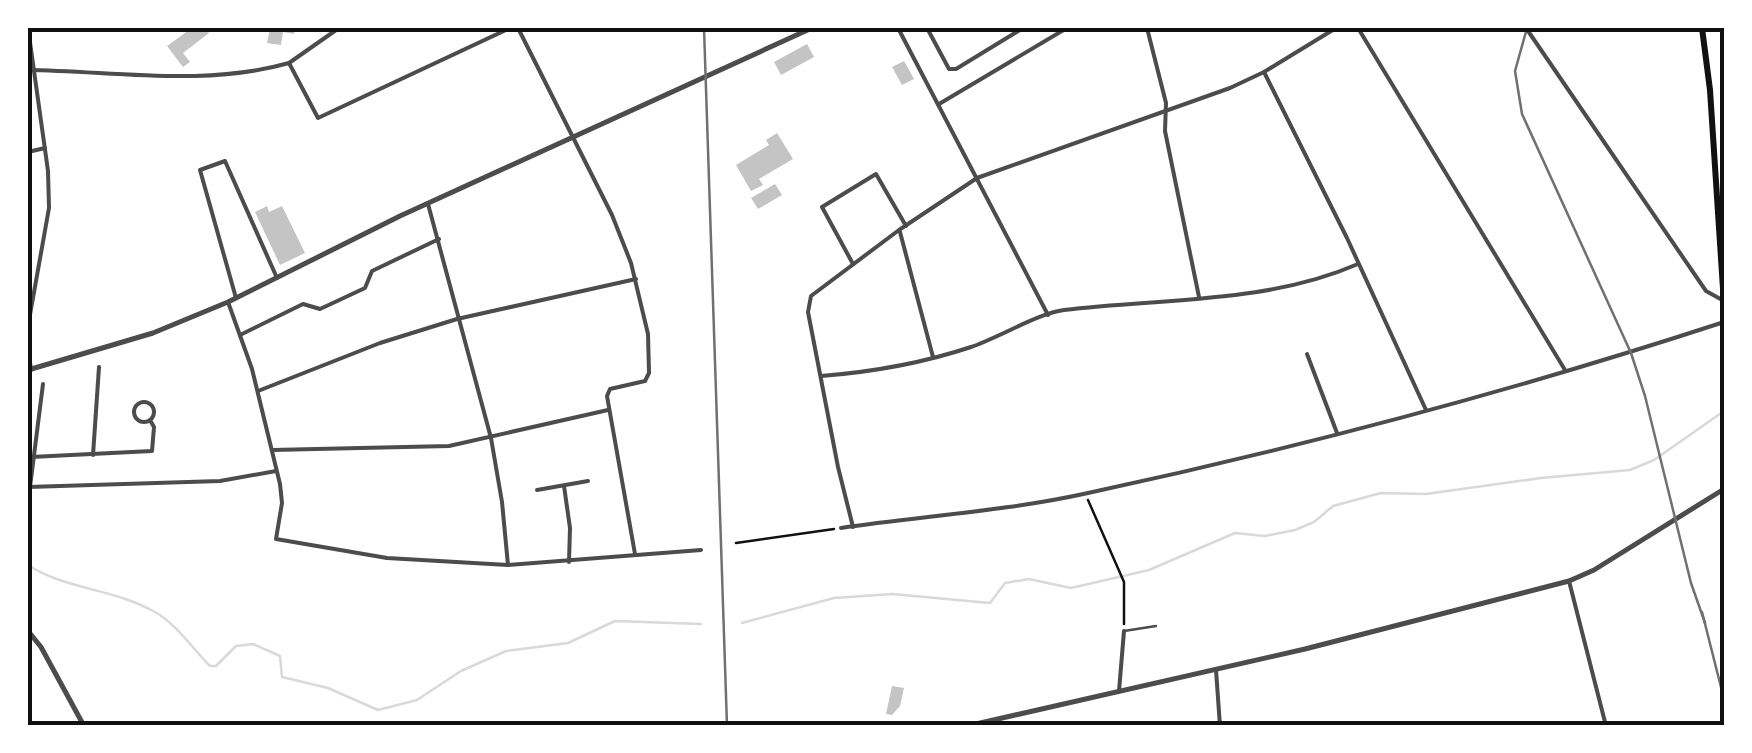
<svg xmlns="http://www.w3.org/2000/svg" width="1752" height="753" viewBox="0 0 1752 753" font-family="'Noto Sans',sans-serif">
<rect width="100%" height="100%" fill="#fff"/>
<g fill="none" stroke-linecap="round" stroke-linejoin="round">
<g stroke="#d9d9d9" stroke-width="2.5">
<path d="M28,565C64,589 114,589 153,611C175,622 193,649 210,666H216L236,646L253,644L280,656L282,677L328,688L378,710L417,700L461,671L506,651L568,643L615,621L701,624"/>
<path d="M742,623L834,598L892,594L990,603L1005,583L1029,579L1071,588L1149,570L1235,533L1265,536L1295,530L1314,522L1333,506L1381,493L1426,494L1541,478L1630,470L1654,460L1724,411"/>
</g>
</g>
<g fill="#c4c4c4">
<path d="M192,28H205L209,33L183,53L190,62L183,67L167,46Z"/>
<path d="M270,28H295L294,34L283,32L281,45L267,43Z"/>
<path d="M807,44L814,57L781,75L774,62Z"/>
<path d="M904,61L914,79L902,85L892,67Z"/>
<path d="M777,133L793,159L759,179L763,185L751,191L736,165L769,145L766,140Z"/>
<path d="M775,184L782,195L758,209L751,198Z"/>
<path d="M267,206L269,212L282,206L305,253L280,265L255,212Z"/>
<path d="M892,686L904,688L900,706L892,715L886,714Z"/>
</g>
<g fill="none" stroke-linecap="round" stroke-linejoin="round">
<g stroke="#111" stroke-width="2.5">
<path d="M1088,500L1124,582V624"/>
<path d="M736,543L834,529"/>
<path d="M707,726L712,723L716,726"/>
</g>
<path stroke="#4c4c4c" stroke-width="2.5" d="M1124,631L1156,626"/>
<g stroke="#4c4c4c" stroke-width="4">
<path d="M339,28L289,63L318,118L510,28"/>
<path d="M518,28L612,215L631,263L648,334L649,373L645,381L610,389L607,396L635,554"/>
<path d="M898,28L1048,315"/>
<path d="M927,28L949,69H956L1023,28"/>
<path d="M1147,28L1166,103L1165,131L1199,297"/>
<path d="M1358,28L1565,370"/>
<path d="M1526,28L1706,291L1724,301"/>
<path d="M28,70C114,71 204,87 289,63"/>
<path d="M1264,72L1347,238L1426,410"/>
<path d="M939,104L1067,28"/>
<path d="M28,152L45,148"/>
<path d="M428,204L491,438L502,502L508,565"/>
<path d="M900,232L933,357"/>
<path d="M853,264L822,207L876,174L906,226"/>
<path d="M236,298L200,170L225,161L277,278"/>
<path d="M228,302L252,369L280,484L282,503L276,539L387,558L508,565L701,550"/>
<path d="M28,326L49,208L48,171L28,28"/>
<path d="M240,335L303,304L320,309L365,288L372,271L439,239"/>
<path d="M28,347L31,370"/>
<path d="M1307,354L1337,433"/>
<path d="M821,376C872,372 923,363 971,347C998,338 1039,313 1064,310C1162,298 1266,304 1358,264"/>
<path d="M258,391L380,343L457,319L636,279"/>
<circle cx="144" cy="412" r="10"/>
<path d="M272,450L449,446L608,410"/>
<path d="M93,455L99,367"/>
<path d="M31,457L152,451L154,427L150,420"/>
<path d="M564,486L570,528L569,562"/>
<path d="M28,487L220,481L276,471"/>
<path d="M30,487L43,384"/>
<path d="M537,490L588,481"/>
<path d="M853,527L838,467L808,312L811,296L899,230L977,178L1230,88L1264,72L1336,28"/>
<path d="M841,528C923,516 1007,511 1088,493C1302,447 1516,390 1724,322"/>
<path d="M1569,581L1606,726"/>
<path d="M1216,670L1220,726"/>
<path d="M1119,691L1124,631"/>
</g>
<g stroke="#4c4c4c" stroke-width="5">
<path d="M28,370L153,333L228,302L400,216L812,28"/>
<path d="M28,631L41,647L84,726"/>
<path d="M967,726L1305,649L1569,581L1594,570L1724,489"/>
</g>
<path stroke="#111" stroke-width="6" d="M1702,28L1710,90L1724,304"/>
<g stroke="#707070" stroke-width="2.5">
<path d="M1527,28L1515,71L1522,114L1631,353L1645,396L1691,583L1705,623"/>
<path d="M1702,612L1724,699"/>
</g>
<path stroke="#707070" stroke-width="2.5" d="M704,28L727,726"/>
</g>
<rect width="1752" height="753" fill="none" stroke="#ffffff" stroke-width="60"/>
<rect x="30" y="30" width="1692" height="693" fill="none" stroke="#111" stroke-width="4"/>
</svg>
